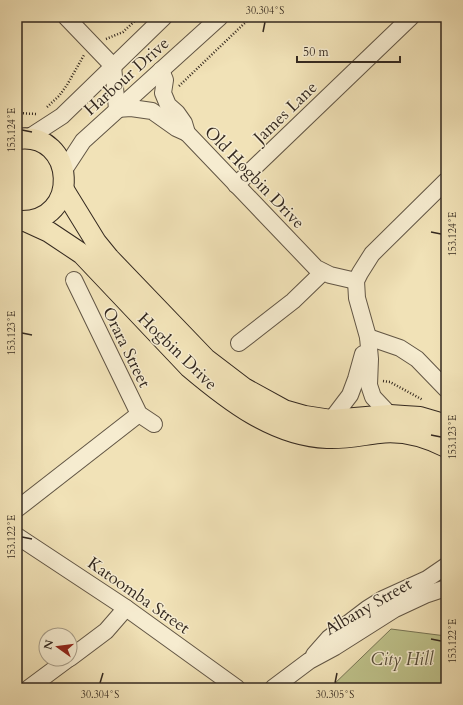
<svg xmlns="http://www.w3.org/2000/svg" width="463" height="705" viewBox="0 0 463 705" font-family="Cardo,serif">
<rect width="100%" height="100%" fill="#f1e2b7"/>
<filter id="stains"><feTurbulence type="fractalNoise" baseFrequency=".005" numOctaves="4"/><feColorMatrix values="0 0 0 0 .2 0 0 0 0 .09 0 0 0 0 .02 0 0 0 .5 -.17"/></filter>
<radialGradient id="worn" r=".72"><stop offset=".6" stop-color="#630" stop-opacity="0"/><stop offset="1" stop-color="#630" stop-opacity=".3"/></radialGradient>
<path fill="#bec28b" stroke="#787555" d="M391,629L446,636V688H330Z"/>
<g fill="none" stroke-linecap="round" stroke-linejoin="round">
<g stroke="#625645" stroke-width="18">
<g id="minor">
<path d="M66,17L113,66L117,109"/>
<path d="M161,70L165,80L163,93L168,105L177,113L184,123L187,133L316,268L330,275L356,281"/>
<path d="M117,109L131,108L152,111L176,128L187,133"/>
<path d="M28,138L62,116L164,17"/>
<path d="M64,170L83,141L220,17"/>
<path d="M236,185L411,17"/>
<path d="M74,280L139,414L154,424"/>
<path d="M368,337L400,348L417,359L446,389"/>
<path d="M239,343L293,301L323,272"/>
<path d="M390,415L373,397L369,385L370,359L368,337L357,298L356,281L360,273L372,254L446,181"/>
<path d="M331,420L350,395L356,379L363,354"/>
<path d="M17,509L139,414"/>
<path d="M17,536L126,608L237,688"/>
<path d="M314,655L329,638L367,609L383,599L427,579L446,566"/>
<path d="M70,658L106,631L126,608"/>
<path d="M29,688L68,659"/>
<path d="M273,688L309,661L335,647L395,609L425,595L446,588"/>
</g>
</g>
<g stroke="#33281f" stroke-width="22">
<g id="major">
<path d="M17,139C76,130 82,224 19,221"/>
<path d="M64,190L96,242L109,258L206,359L244,388L284,410L305,416L331,420L390,415L404,416L420,417L437,422L446,426"/>
<path d="M25,221L49,232L82,254L189,367C228,400 274,436 327,438C345,439 362,435 379,433C403,430 424,436 446,447"/>
</g>
</g>
<g stroke="#33281f" stroke-width="2.5" stroke-dasharray="1 2" stroke-linecap="butt">
<path d="M106,39L123,32L139,17"/>
<path d="M179,86L251,17"/>
<path d="M47,107L59,96L67,85L84,55"/>
<path d="M17,113L36,114"/>
<path d="M383,381L390,382L423,400"/>
</g>
<use href="#minor" stroke="#f6ecd0" stroke-width="16"/>
<use href="#major" stroke="#f1e2b7" stroke-width="20"/>
</g>
<path fill="none" stroke="#33281f" stroke-width="1.5" d="M263,32L265,22M22,130L32,132M431,232L441,234M22,333L32,335M431,435L441,437M22,537L32,539M431,639L441,641M100,683L103,673M335,683L337,673"/>
<g text-anchor="middle" stroke-width="3" stroke-linejoin="round" paint-order="stroke">
<g font-size="17" fill="#33281f" stroke="#f6ecd0">
<text transform="translate(126 76) rotate(-42)" y="6">Harbour Drive</text>
<text transform="translate(285 112) rotate(-44)" y="6">James Lane</text>
<text transform="translate(255 177) rotate(46)" y="6">Old Hogbin Drive</text>
<text transform="translate(127 347) rotate(64)" y="6">Orara Street</text>
<text transform="translate(178 351) rotate(44)" y="6">Hogbin Drive</text>
<text transform="translate(139 595) rotate(35)" y="6">Katoomba Street</text>
<text transform="translate(368 606) rotate(-30)" y="6">Albany Street</text>
</g>
<g font-size="17" font-style="italic" fill="#564e3a" stroke="#f6ecd0">
<text x="402" y="665">City Hill</text>
</g>
</g>
<rect width="463" height="705" fill="none" stroke="#f1e2b7" stroke-width="44"/>
<g transform="translate(58 647) rotate(284)"><circle r="19" fill="#f6ecd0" stroke="#a89e89"/>
<path d="M0-3L7 15L0 10L-7 15Z" fill="#8f2418"/>
<text y="-6" font-size="11" font-weight="bold" text-anchor="middle" fill="#33281f">N</text>
</g>
<path d="M297 56v6h103v-6" fill="none" stroke="#33281f" stroke-width="2"/>
<text x="303" y="56" font-size="12" fill="#33281f" stroke="#f6ecd0" stroke-width="3" paint-order="stroke">50 m</text>
<rect x="22" y="22" width="419" height="661" fill="none" stroke="#33281f" stroke-width="1.5"/>
<g font-size="10" text-anchor="middle" fill="#33281f">
<text x="265" y="14">30.304°S</text>
<text transform="translate(11 130) rotate(-90)" y="4">153.124°E</text>
<text transform="translate(452 234) rotate(-90)" y="4">153.124°E</text>
<text transform="translate(11 333) rotate(-90)" y="4">153.123°E</text>
<text transform="translate(452 437) rotate(-90)" y="4">153.123°E</text>
<text transform="translate(11 537) rotate(-90)" y="4">153.122°E</text>
<text transform="translate(452 641) rotate(-90)" y="4">153.122°E</text>
<text x="100" y="698">30.304°S</text>
<text x="335" y="698">30.305°S</text>
</g>
<rect width="100%" height="100%" filter="url(#stains)"/>
<rect width="100%" height="100%" fill="url(#worn)"/>
</svg>
